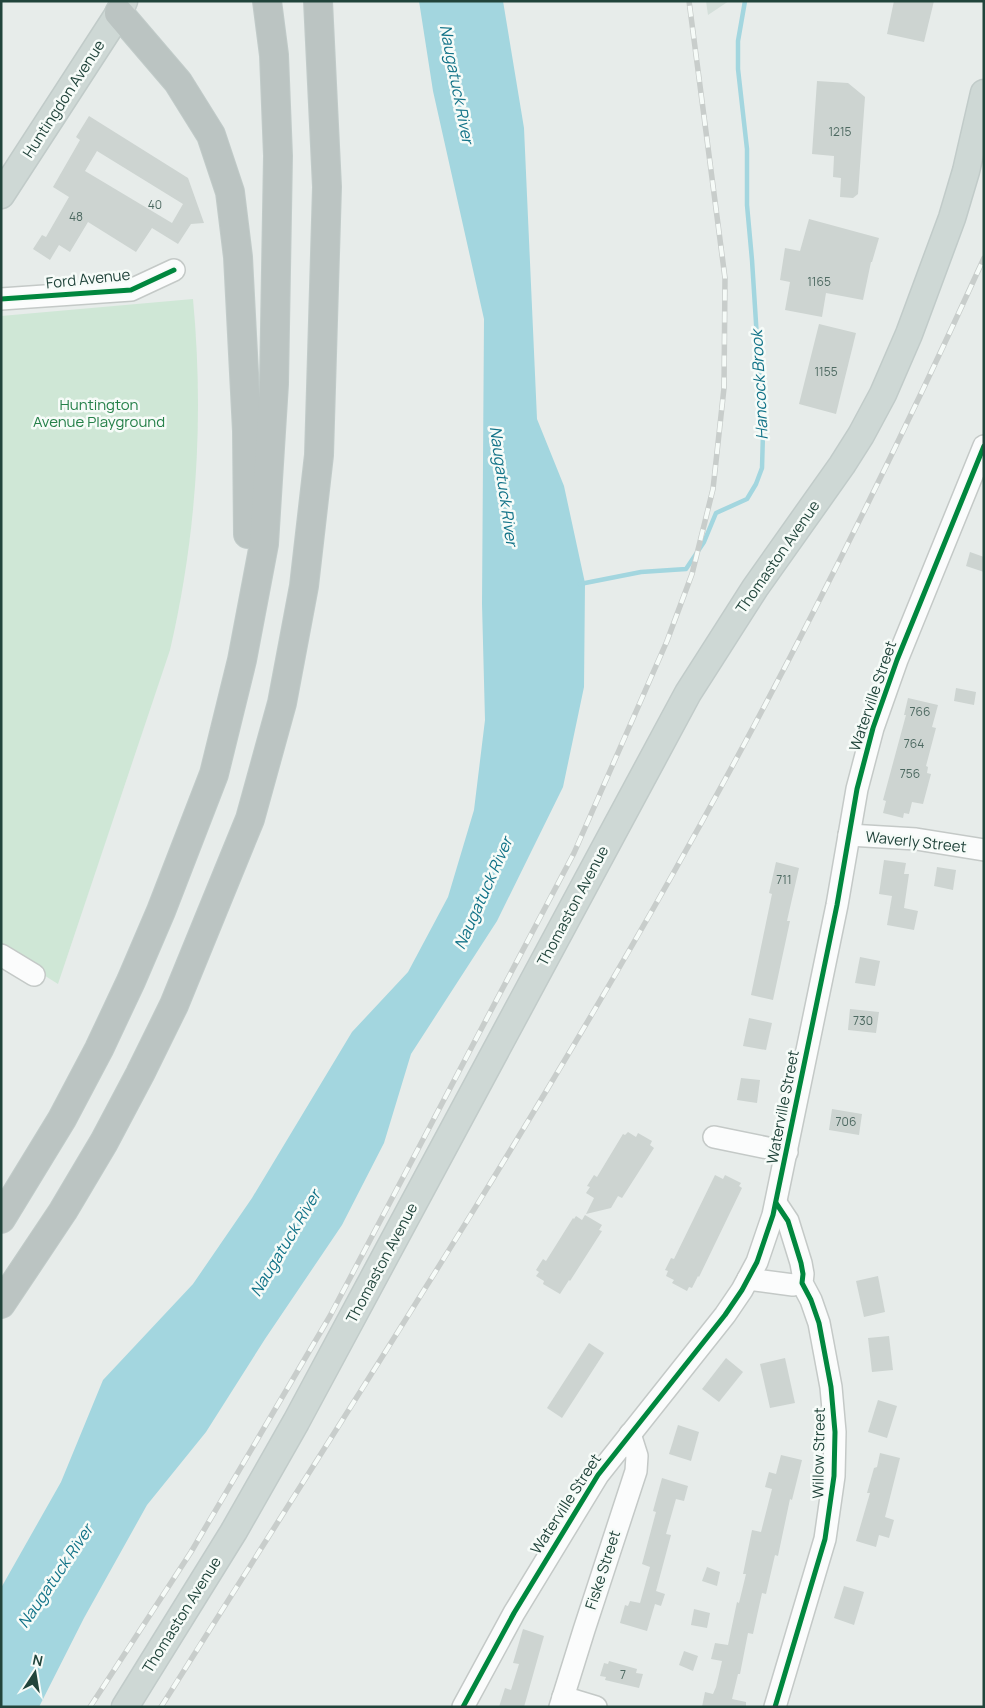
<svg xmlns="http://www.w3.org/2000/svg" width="985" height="1708" viewBox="0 0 985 1708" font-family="Manrope,sans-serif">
<rect width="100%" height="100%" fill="#e7ecea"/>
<path fill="#d4dfda" d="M706,1H729L708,15Z"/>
<path fill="#cfe7d6" d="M193,299C204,417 197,534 170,650L58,984L1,948V316Z"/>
<path fill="#a3d6df" d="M419,1H503L524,128L537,419L564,486L585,583L584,687L563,787L497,921L411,1054L384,1143L342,1225L265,1339L206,1432L147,1505L84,1618L39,1707H1V1588L61,1482L103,1380L193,1284L252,1198L352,1032L408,972L448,897L474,810L485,720L482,604L484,319L433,91Z"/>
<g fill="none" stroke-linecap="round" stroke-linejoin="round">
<path stroke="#a3d6df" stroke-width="4.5" d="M580,584L641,572L686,569L704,542L716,513L747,499L756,484L762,468L763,433L752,260L747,205V149L738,69V41L745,1"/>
</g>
<g fill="#cdd4d1" fill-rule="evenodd">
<path d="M894,1H934L924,42L887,34Z"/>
<path d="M817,81L848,83L865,97L858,194L853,198L840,197L841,178L833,177L834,156L812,154Z"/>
<path d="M89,116L188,178L204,223L191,224L178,244L152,228L136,252L88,222L70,252L59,245L50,260L33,249L42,235L46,237L69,197L53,187L80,140L76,137ZM97,151L183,204L172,223L85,171Z"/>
<path d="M809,219L879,238L872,262H871L863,300L826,293L822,317L785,310L790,282L780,280L785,248L800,251Z"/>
<path d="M819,324L856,333L836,414L799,404Z"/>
<path d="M970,552L984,557V572L966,566Z"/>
<path d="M956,688L976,692L974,705L954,701Z"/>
<path d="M908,698L938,705L932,727L936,728L926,766L928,767L927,773L931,774L923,804L912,802L909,814L904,813L903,818L883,813L886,801L883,800L906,715H904Z"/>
<path d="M884,860L906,863L904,874H909L904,908L918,911L914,930L887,925L892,896L879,894Z"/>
<path d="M776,862L799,868L787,921H790L773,1000L751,995L772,894L769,893Z"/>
<path d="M937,867L956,870L953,890L934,886Z"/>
<path d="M860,957L880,961L875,986L855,983Z"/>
<path d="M850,1009L879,1012L876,1033L848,1030Z"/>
<path d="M749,1018L772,1023L766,1050L743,1046Z"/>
<path d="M741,1078L760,1080L757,1103L737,1100Z"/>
<path d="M832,1109L862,1114L859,1135L829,1130Z"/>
<path d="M628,1132L636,1137L638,1133L652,1141L650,1145L654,1148L622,1198L618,1196L611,1208L586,1214L594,1198L586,1193L590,1187L587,1186L594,1175L597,1177L623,1134L625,1135Z"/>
<path d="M715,1175L723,1179L725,1175L741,1183L739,1186L742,1188L699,1277L698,1276L692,1288L689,1287L687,1291L672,1283L674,1280L666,1276L668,1271L665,1270L671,1258L674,1259Z"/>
<path d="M585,1215L602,1225L599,1230L602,1231L570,1281L569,1280L560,1294L543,1284L544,1281L536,1276L539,1272L536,1270L543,1259L546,1261L573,1218L574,1219L576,1216L582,1220Z"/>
<path d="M878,1276L885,1312L864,1317L856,1281Z"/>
<path d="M889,1336L893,1370L872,1372L868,1338Z"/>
<path d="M589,1343L604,1353L562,1418L547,1408Z"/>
<path d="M726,1358L743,1372L719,1402L702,1389Z"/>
<path d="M785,1358L795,1403L770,1408L760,1364Z"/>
<path d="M878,1400L897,1406L887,1438L868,1432Z"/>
<path d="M678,1425L699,1432L691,1461L669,1454Z"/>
<path d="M880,1453L900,1458L885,1517L894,1520L889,1538L879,1535L876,1547L856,1541L870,1493H867L874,1468L877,1467Z"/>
<path d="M781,1455L802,1460L792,1500L790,1499L778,1556L775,1555L766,1594L762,1593L753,1634L748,1633L740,1674H738L732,1699L746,1702V1707H702L705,1692L713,1694L716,1687L722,1661L711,1659L715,1643L728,1645L737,1602L739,1603L746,1574H743L752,1530L761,1532L772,1489L765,1487L769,1472L776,1474Z"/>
<path d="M662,1478L688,1486L684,1501L676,1499L666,1534L671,1535L656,1591L665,1594L661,1606L655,1604L647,1631L620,1623L625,1605L628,1606L630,1601L640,1603L650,1567L642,1564L656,1512L653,1511Z"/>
<path d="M707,1567L720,1572L717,1586L702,1581Z"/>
<path d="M844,1586L864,1592L854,1625L834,1618Z"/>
<path d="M694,1609L710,1613L707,1628L691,1625Z"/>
<path d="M523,1629L544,1636L524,1707H499L505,1688L511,1690L519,1664L513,1663Z"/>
<path d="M684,1651L698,1656L693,1671L679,1665Z"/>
<path d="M609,1661L637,1669L636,1673L643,1674L639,1688L605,1680L606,1677L600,1676L604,1663L608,1664Z"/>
</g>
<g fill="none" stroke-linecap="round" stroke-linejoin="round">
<g stroke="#c4c9c7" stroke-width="24">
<g id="minor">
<path d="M1,299L131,290L174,270"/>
<path d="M849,835L916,839L984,850"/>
<path d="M1,955L34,975"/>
<path d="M714,1137L787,1152"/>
<path d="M748,1279L793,1285L802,1283"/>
<path d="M563,1697L596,1707"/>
<path d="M463,1707L514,1613L598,1475L725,1315L742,1290L757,1262L773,1215L837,905L857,789L873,728L897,660L984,446"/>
<path d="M560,1707L584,1630L636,1471L637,1456L630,1434"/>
<path d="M775,1707L825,1539L834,1476L835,1432L831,1387L819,1323L811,1300L802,1283L803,1274L801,1263L788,1221L776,1203"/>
</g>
</g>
<g stroke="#c1cbc9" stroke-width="29">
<g id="major">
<path d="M1,195L119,13L124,1"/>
<path d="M125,1707L234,1531L296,1422L688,693L755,588L842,465L861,435L883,394L909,334L952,218L966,171L984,93"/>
</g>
</g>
<g stroke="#c1cbc9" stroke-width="30">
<g id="highway">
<path d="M119,13L178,82L211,135L230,192L238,257L247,431L248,534"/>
<path d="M1,1219L62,1119L99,1049L131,981L161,911L214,774L242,660L264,544L274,384L278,156L274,55L267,1"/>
<path d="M1,1304L63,1211L104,1142L140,1074L174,1005L250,819L282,703L304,586L319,455L327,187L318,1"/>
</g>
</g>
<use href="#minor" stroke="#fbfcfc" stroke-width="21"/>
<use href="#major" stroke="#ced8d5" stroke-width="26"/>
<use href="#highway" stroke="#bbc4c2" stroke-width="28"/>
<g stroke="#c8cdcb" stroke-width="5.5">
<g id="rail">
<path d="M90,1707L191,1552L330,1316L574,853L667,641L692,574L713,489L724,388L725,278L689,1"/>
<path d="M161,1707C333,1433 511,1161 670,879C784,677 888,469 984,258"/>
</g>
</g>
<use href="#rail" stroke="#f6fbf8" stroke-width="4" stroke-dasharray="11" stroke-linecap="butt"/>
<g stroke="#f6fbf8" stroke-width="8">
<g id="cycleway">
<path d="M1,299L131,290L174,270"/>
<path d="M463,1707L514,1613L598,1475L725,1315L742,1290L757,1262L773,1215L837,905L857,789L873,728L897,660L984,446"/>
<path d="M775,1707L825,1539L834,1476L835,1432L831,1387L819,1323L811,1300L802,1283L803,1274L801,1263L788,1221L776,1203"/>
</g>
</g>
<use href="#cycleway" stroke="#00873e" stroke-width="5"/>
</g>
<g text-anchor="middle" stroke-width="5" stroke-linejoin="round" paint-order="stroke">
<g font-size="12" fill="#4d6961">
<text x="840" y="136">1215</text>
<text x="155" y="209">40</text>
<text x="76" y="221">48</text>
<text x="819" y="286">1165</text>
<text x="826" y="376">1155</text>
<text x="920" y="716">766</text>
<text x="914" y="748">764</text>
<text x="910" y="778">756</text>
<text x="784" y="884">711</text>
<text x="863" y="1025">730</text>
<text x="846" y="1126">706</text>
<text x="623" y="1679">7</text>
</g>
<g font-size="15" fill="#21443b" stroke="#f6fbf8">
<text transform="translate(64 99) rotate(-57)" y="5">Huntingdon Avenue</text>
<text transform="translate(88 279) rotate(-6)" y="5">Ford Avenue</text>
<text transform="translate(778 557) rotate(-55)" y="5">Thomaston Avenue</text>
<text transform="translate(873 696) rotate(-71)" y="5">Waterville Street</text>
<text transform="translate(916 842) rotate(6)" y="5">Waverly Street</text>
<text transform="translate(573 906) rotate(-62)" y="5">Thomaston Avenue</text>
<text transform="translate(783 1107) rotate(-79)" y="5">Waterville Street</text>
<text transform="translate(382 1263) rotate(-62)" y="5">Thomaston Avenue</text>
<text transform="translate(819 1453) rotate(-89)" y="5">Willow Street</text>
<text transform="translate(566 1504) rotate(-57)" y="5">Waterville Street</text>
<text transform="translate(603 1570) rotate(-72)" y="5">Fiske Street</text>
<text transform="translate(182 1615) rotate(-58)" y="5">Thomaston Avenue</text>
</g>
<g font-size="15" fill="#258049" stroke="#f6fbf8">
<text x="99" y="410">Huntington<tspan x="99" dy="17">Avenue Playground</tspan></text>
</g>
<g font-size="16" font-style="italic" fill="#127388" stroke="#f6fbf8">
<text transform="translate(457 84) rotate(79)" y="6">Naugatuck River</text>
<text transform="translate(759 385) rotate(-93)" y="6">Hancock Brook</text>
<text transform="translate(504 486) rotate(82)" y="6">Naugatuck River</text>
<text transform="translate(483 893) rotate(-66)" y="6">Naugatuck River</text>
<text transform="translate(285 1243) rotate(-59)" y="6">Naugatuck River</text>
<text transform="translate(55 1576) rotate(-56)" y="6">Naugatuck River</text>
</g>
</g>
<rect width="985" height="1708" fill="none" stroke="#21443b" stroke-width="5"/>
<g transform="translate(35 1673) rotate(12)" stroke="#f6fbf8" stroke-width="4" paint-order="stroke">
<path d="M0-4L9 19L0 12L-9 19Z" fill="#21443b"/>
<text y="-8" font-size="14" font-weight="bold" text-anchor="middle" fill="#21443b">N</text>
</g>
</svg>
